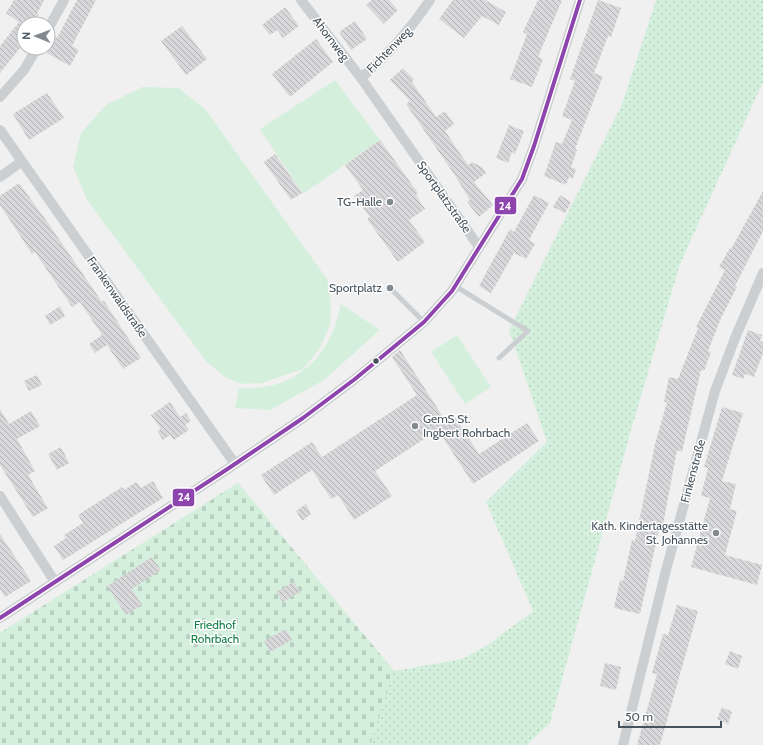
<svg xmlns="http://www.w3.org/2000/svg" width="763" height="745" viewBox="0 0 763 745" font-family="Cabin,sans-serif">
<defs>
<pattern id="grass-dots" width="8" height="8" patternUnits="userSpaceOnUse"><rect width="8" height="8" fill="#d4f0dd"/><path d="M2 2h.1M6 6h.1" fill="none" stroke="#b7d0c0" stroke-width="1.8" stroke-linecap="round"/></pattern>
<pattern id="cemetery-stones" width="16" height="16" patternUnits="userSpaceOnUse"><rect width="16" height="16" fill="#d4f0dd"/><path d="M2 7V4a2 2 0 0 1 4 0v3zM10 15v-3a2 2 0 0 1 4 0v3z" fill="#b7d0c0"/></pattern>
<pattern id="building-back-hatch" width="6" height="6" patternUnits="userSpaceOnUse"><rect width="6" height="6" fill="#d8d8da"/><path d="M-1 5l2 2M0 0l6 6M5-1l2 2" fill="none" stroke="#b1b2b4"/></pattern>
</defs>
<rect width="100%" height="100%" fill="#f1f0f0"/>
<path fill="url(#grass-dots)" d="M656,0H763V82L680,264L631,430L550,723L527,745H0V633L238,483L394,671L462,659L486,646L533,611L486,502L547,442L509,330L622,104Z"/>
<path fill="url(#cemetery-stones)" d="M238,483L394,671L370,745H0V633Z"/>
<g fill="#d4f0dd">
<path d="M335,80L380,140L303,194L260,129Z"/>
<path d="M142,87L179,88L205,109L327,279L331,304L330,325L320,348L303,369L262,383L244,384L226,378L206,361L87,200L73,167L81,133L106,105Z"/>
<path d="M341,304L380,330L324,380L270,410L235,408L239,388C283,391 317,370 334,329C337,321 338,312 341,304Z"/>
<path d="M457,335L491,387L465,404L431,352Z"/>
</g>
<g fill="url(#building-back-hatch)">
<path d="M14,0H44L37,14L39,15L34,24H24V43L0,73V46L19,22L6,13Z"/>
<path d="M77,0H96L72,46L79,50L70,66L47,53L56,37L57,38Z"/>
<path d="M372,0H389L398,10L384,24L366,5Z"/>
<path d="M453,0H485L506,12L499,25L482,16L464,38L439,19Z"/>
<path d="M538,0H562L538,57L543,59L532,87L510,79L527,34L523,32Z"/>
<path d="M598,0L621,8L611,37L608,36L594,73L603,76L575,149L577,150L571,167L576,169L573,179L569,177L566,185L544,176L556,142L562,144L572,120L562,116L575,81L570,79Z"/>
<path d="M285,7L299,26L283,38L277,30L270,35L262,25Z"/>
<path d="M355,21L367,39L351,50L339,32Z"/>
<path d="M182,26L207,59L186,75L161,41Z"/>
<path d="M316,39L333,62L290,97L272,74Z"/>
<path d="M403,68L414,79L412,82L436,117L445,111L454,124L445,131L468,165L472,162L482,167L486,173L474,182L493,205L479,217L467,202L470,200L454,174L406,104L410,101L390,80Z"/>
<path d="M47,93L64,118L29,140L13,114Z"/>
<path d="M509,125L524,131L515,154L512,152L508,163L496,158Z"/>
<path d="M380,140L418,193L416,195L425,209L409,220L425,242L398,262L367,219L370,217L354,196L363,190L345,165Z"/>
<path d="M275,154L302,193L291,200L264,162Z"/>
<path d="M19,183L46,220L102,302L104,301L141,358L123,369L107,345L95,353L89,344L102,335L80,302L72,307L35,252L32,254L0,205V196Z"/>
<path d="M763,191V231L735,286L737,287L721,318L708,351L711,352L704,371L701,370L682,452L677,450L662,530H659L640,614L614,608L620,580L623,581L632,540L635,541L655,444L667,402H664L669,377L678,379L698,328L696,327L725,270L719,267L730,248L731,249Z"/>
<path d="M534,195L549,203L529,240L535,244L526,259L514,253L491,293L479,286L510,229L514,232Z"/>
<path d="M560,195L571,202L565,213L553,207Z"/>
<path d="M60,306L65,316L50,325L45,316Z"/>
<path d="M748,330L762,335L760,341L763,342V353L754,377L745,374L743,379L732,375Z"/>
<path d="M400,350L447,423L455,417L479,454L527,423L539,441L473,484L438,430L375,471L392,496L354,520L338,495L331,499L312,470L274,495L261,475L312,442L322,457L417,395L392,357Z"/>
<path d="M37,375L42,385L29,391L24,381Z"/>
<path d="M170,402L180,417L186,413L191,421L185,425L189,430L174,440L170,435L163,440L157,431L161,429L151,415Z"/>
<path d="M722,407L743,413L722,481L736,484L730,509L737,511L725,555L762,565L757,585L691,567L710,498L701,496L708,468L704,467Z"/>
<path d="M0,409L9,424L31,411L40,426L17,439L35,471L28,475L48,508L33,517L0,465Z"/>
<path d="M61,447L69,463L57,470L48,454Z"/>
<path d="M153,481L163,498L63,560L54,546L66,538L64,535L83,523L78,515L122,487L124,490L136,482L141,488Z"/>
<path d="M306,504L311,514L302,521L296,511Z"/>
<path d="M0,534L31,581L5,597L0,589Z"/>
<path d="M152,557L161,570L132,589L142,605L126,615L107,586Z"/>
<path d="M294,582L300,592L283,602L276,592Z"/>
<path d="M677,605L698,611L660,745H637L657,674L652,673L663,634L668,635Z"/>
<path d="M286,629L292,640L270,652L264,641Z"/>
<path d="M730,651L742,656L738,669L725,664Z"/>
<path d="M605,663L621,667L616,690L600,686Z"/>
<path d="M722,707L732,712L728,724L717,719Z"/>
</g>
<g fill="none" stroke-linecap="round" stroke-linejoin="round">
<g stroke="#cccfd1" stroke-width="5">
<path d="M455,286L528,331L499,358"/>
<path d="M390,288L424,322"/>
</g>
<g stroke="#cccfd1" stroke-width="10">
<path d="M301,0L361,78L479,247"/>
<path d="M48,29L64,0"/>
<path d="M361,78C388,55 410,30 430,0"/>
<path d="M0,97L24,70L37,48"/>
<path d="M0,130L235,464"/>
<path d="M0,177L21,162"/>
<path d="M0,496L55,582"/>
<path d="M0,618L229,468L303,418L355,379L424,322L452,291L522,179L534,146L580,0"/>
<path d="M623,745L666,570L715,391L735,338L763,273"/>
</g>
<g stroke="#fff" stroke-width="7">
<path id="bus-1" d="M0,618L229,468L303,418L355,379L424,322L452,291L522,179L534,146L580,0"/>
</g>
<use href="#bus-1" stroke="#8e44ad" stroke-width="4"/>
</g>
<g fill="#828a90" stroke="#fff" stroke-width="1.5">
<circle cx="390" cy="202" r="4"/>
<circle cx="390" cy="288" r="4"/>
<circle cx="415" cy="426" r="4"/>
<circle cx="716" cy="533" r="4"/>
</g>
<circle fill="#46535d" stroke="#fff" stroke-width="1.5" cx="376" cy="361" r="3.5"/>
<g text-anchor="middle" stroke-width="3" stroke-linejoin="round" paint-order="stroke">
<g font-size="12" fill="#46535d" stroke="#fff">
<text transform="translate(331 39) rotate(53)" y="4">Ahornweg</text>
<text transform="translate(389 50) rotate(-46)" y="4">Fichtenweg</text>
<text transform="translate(444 197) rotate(55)" y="4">Sportplatzstraße</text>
<text transform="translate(117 297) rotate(55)" y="4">Frankenwaldstraße</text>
<text transform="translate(693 471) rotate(-75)" y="4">Finkenstraße</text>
</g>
<g font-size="12" fill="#46535d" stroke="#fff" text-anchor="end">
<text x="382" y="206">TG-Halle</text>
<text x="382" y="292">Sportplatz</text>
<text x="423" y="423" text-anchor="start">GemS St.<tspan x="423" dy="14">Ingbert Rohrbach</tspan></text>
<text x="708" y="530">Kath. Kindertagesstätte<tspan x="708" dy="14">St. Johannes</tspan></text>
</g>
<g font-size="12" fill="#148145" stroke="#fff">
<text x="215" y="629">Friedhof<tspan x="215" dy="14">Rohrbach</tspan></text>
</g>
</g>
<g stroke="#fff" stroke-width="1.5">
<rect x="494" y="196" width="23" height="19" rx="4" fill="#8e44ad"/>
<rect x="172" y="488" width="23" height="19" rx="4" fill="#8e44ad"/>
</g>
<g font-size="11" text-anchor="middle" font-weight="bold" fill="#fff">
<text x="505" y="210">24</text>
<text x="184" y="501">24</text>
</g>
<g transform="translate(36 36) rotate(271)"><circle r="19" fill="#ffffff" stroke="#b5babe"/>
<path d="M0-3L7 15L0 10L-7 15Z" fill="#828a90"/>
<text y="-6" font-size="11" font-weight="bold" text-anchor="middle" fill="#46535d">N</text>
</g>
<path d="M619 721v6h102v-6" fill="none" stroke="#46535d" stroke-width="2"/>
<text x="625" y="721" font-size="12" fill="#46535d" stroke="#ffffff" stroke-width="3" paint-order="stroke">50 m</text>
</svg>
